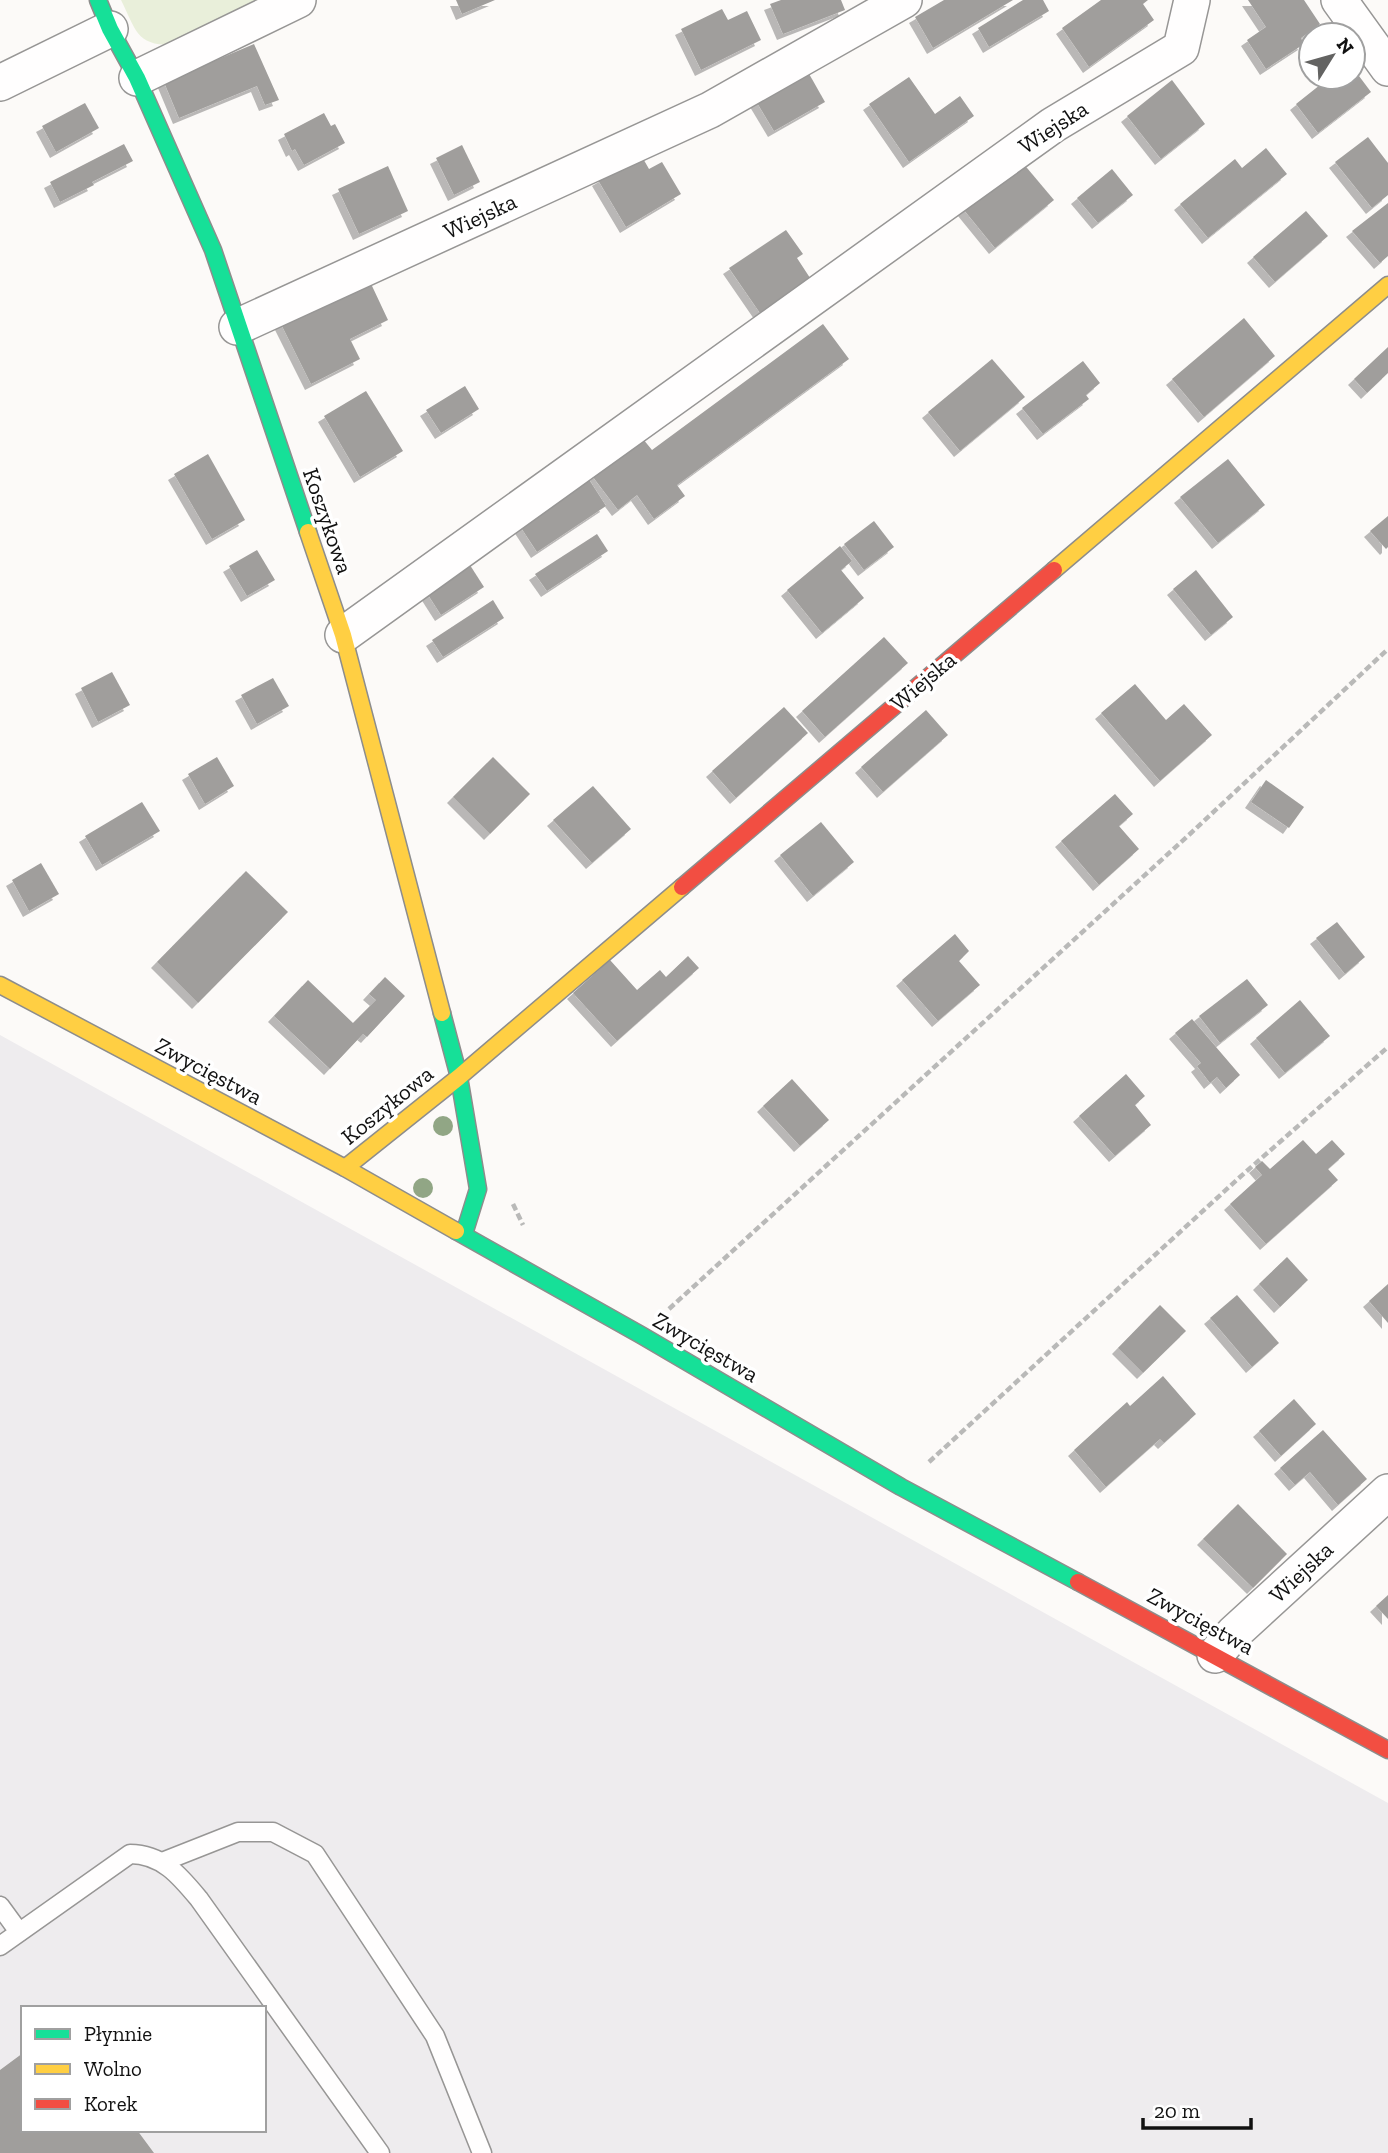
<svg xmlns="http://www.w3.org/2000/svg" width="1388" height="2153" viewBox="0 0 1388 2153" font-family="'Zilla Slab',serif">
<defs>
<filter id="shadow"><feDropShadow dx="-6" dy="6" stdDeviation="0" flood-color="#0004"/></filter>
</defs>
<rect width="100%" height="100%" fill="#fcfaf8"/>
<path fill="#eeecee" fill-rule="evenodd" d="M0,1035L1388,1803V2153H0ZM23,2008H264V2130H23Z"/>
<path fill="#e9efda" d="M121,0H278L174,45C136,46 136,30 121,0Z"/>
<g fill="#a09e9c" filter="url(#shadow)">
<path d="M456,0H495L462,14Z"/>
<path d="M781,0H841L845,10L783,34L770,4Z"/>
<path d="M944,0H1013L933,48L915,17Z"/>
<path d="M1023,0H1043L1049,11L989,47L978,28Z"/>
<path d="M1101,0H1148L1143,4L1154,20L1089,67L1062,28Z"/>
<path d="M1248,0H1304L1320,24L1301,38L1304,44L1266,69L1247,40L1266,27Z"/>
<path d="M722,9L728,20L747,11L761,40L701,70L681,29Z"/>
<path d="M254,44L279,100L265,105L257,86L179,118L164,82Z"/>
<path d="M1353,68L1371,92L1318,133L1296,104L1330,77H1353Z"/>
<path d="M808,72L825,102L774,131L756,101Z"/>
<path d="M909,77L935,114L960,96L974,116L909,162L869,104Z"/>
<path d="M1172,80L1205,124L1161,159L1127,116Z"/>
<path d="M85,103L99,128L56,152L42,126Z"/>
<path d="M324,113L331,126L335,124L345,143L304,165L295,149L292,151L284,134Z"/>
<path d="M1368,137L1388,163V195L1372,208L1335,162Z"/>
<path d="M124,144L133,161L92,182L94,185L60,202L50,182Z"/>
<path d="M462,145L480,182L454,195L436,158Z"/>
<path d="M1266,148L1287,174L1208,238L1180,204L1235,159L1242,168Z"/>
<path d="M641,155L649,169L662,162L681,194L626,227L598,180Z"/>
<path d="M1022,162L1054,200L995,248L964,210Z"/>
<path d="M388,166L408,211L359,234L338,189Z"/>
<path d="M1112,169L1133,195L1098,223L1077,198Z"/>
<path d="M1388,203V256L1380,263L1352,231Z"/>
<path d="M1306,211L1328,236L1275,282L1253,257Z"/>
<path d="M786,230L803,254L797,258L814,284L799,286L760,313L729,268Z"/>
<path d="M365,271L388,320L350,339L360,359L311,384L277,316Z"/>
<path d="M1244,318L1275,356L1204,417L1172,379Z"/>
<path d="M823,324L849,359L677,485L685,496L654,519L637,495L618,510L593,477L643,439L652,450Z"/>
<path d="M1388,347V373L1367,393L1354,379Z"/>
<path d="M992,359L1025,397L960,451L928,412Z"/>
<path d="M1083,361L1100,383L1086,395L1089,399L1043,434L1022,408Z"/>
<path d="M465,386L479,409L441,433L426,410Z"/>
<path d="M366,391L403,451L360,477L324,416Z"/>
<path d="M208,454L245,520L212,539L174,474Z"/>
<path d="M1228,459L1265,505L1218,543L1180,497Z"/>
<path d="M586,475L606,506L537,552L516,520Z"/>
<path d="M1388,516V547L1386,549L1370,531Z"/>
<path d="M874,521L894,547L864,570L844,544Z"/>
<path d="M597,534L608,551L547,591L535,574Z"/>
<path d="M840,546L852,561L841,570L864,598L822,633L787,590Z"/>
<path d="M257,550L275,580L247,596L229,566Z"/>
<path d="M468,562L484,587L441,615L425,590Z"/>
<path d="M1196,570L1233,617L1211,635L1173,589Z"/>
<path d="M493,600L504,618L443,657L432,640Z"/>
<path d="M884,637L908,663L825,737L802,711Z"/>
<path d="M112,672L130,705L98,722L81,688Z"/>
<path d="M273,678L289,706L257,724L241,695Z"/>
<path d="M1135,684L1166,720L1184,704L1212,735L1160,781L1101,713Z"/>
<path d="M784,707L808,733L736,798L712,771Z"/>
<path d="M926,710L948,735L883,792L861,767Z"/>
<path d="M217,757L234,786L205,804L188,774Z"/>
<path d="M493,757L530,794L490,834L453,797Z"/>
<path d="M1266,780L1304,807L1289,828L1251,802Z"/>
<path d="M593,786L631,829L592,863L553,820Z"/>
<path d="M1115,794L1133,814L1119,826L1139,849L1099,885L1061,841Z"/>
<path d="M142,802L160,831L102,865L85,836Z"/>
<path d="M821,822L854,862L813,896L780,855Z"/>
<path d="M41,863L59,894L29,911L12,880Z"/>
<path d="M246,871L288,912L198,1003L157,962Z"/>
<path d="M1337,922L1365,957L1345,974L1316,938Z"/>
<path d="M955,934L969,951L959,961L980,985L938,1021L902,980Z"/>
<path d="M688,956L699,968L617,1041L573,993L610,960L637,990L660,970L666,977Z"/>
<path d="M385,977L405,996L367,1037L363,1034L330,1069L274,1016L308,980L353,1023L376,1000L369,994Z"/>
<path d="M1247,979L1268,1005L1220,1043L1199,1016Z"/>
<path d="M1300,1000L1330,1036L1285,1073L1256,1038Z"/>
<path d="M1192,1019L1240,1075L1226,1088L1217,1077L1210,1083L1197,1066L1201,1063L1175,1033Z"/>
<path d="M1126,1074L1145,1096L1135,1105L1151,1125L1115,1156L1079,1116Z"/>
<path d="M792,1079L829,1120L800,1146L763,1106Z"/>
<path d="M1303,1140L1316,1154L1332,1140L1345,1154L1328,1169L1338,1180L1266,1244L1230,1204L1262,1175L1255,1167L1262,1161L1270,1169Z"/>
<path d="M1287,1257L1308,1280L1280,1307L1259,1284Z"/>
<path d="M1388,1284V1323L1369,1301Z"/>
<path d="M1237,1295L1279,1343L1252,1367L1210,1318Z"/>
<path d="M1160,1305L1186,1331L1143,1373L1118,1348Z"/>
<path d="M1163,1376L1196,1414L1164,1443L1160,1439L1106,1487L1074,1450L1127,1402L1130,1406Z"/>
<path d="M1294,1399L1316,1424L1281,1456L1259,1431Z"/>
<path d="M1323,1430L1367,1479L1338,1505L1310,1472L1295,1485L1280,1468Z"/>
<path d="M1238,1504L1287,1554L1253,1588L1203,1539Z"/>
<path d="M1388,1595V1619L1376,1606Z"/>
<path d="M23,2053V2130H137L154,2153H0V2070Z"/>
</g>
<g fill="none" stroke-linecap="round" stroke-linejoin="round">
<g stroke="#979695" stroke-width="21">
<g id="lane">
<path d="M162,1862L238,1832H273L315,1854L435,2036L482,2153"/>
<path d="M0,1906L19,1932"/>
<path d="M0,1946L130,1854C162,1854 180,1876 199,1899L380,2153"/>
</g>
</g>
<g stroke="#979695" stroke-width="38">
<g id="street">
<path d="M1339,0L1388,68"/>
<path d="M137,78L298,0"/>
<path d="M0,83L110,29"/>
<path d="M237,327L710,110L904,0"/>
<path d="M343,635L1053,125L1181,48L1192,0"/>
<path d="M1215,1655L1234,1633L1388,1492"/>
</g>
</g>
<g stroke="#8d8d8c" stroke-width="19">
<g id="fast">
<path d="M98,0L110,29L137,78L213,250L308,532"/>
<path d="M442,1013L459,1077L478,1189L464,1234"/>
<path d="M456,1231L641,1335L901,1487L1078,1582"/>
</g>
</g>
<g stroke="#8d8d8c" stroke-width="19">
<g id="slow">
<path d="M308,532L343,635L442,1013"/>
<path d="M1054,570L1388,285"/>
<path d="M0,985L345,1168L456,1231"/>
<path d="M345,1168L459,1077L682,887"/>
</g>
</g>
<g stroke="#8d8d8c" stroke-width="19">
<g id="jam">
<path d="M682,887L1054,570"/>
<path d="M1078,1582L1388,1750"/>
</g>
</g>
<g stroke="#b9b9b8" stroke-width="4.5" stroke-dasharray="7 3.5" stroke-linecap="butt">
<path d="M513,1204L523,1225"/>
<path d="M669,1309L1191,833L1388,649"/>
<path d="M929,1462L1240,1177L1388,1047"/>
</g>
<use href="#lane" stroke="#fffefe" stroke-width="18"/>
<use href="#street" stroke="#fffefe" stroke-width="35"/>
<use href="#fast" stroke="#16e098" stroke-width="16"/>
<use href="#slow" stroke="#ffcf43" stroke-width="16"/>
<use href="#jam" stroke="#f24e42" stroke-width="16"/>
</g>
<g fill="#91a685">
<circle cx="443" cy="1126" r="10"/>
<circle cx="423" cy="1188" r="10"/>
</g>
<g text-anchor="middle" stroke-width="7" stroke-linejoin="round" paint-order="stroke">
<g font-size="23" fill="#111" stroke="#fff">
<text transform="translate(1053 127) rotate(-33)" y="8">Wiejska</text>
<text transform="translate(480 216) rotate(-25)" y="8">Wiejska</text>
<text transform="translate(328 521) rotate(71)" y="8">Koszykowa</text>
<text transform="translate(923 681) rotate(-40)" y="8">Wiejska</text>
<text transform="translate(209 1071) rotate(28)" y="8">Zwycięstwa</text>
<text transform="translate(387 1105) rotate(-39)" y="8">Koszykowa</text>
<text transform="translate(706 1347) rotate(30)" y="8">Zwycięstwa</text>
<text transform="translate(1301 1572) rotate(-43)" y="8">Wiejska</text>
<text transform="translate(1201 1621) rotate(28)" y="8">Zwycięstwa</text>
</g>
</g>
<rect x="21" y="2006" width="245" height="126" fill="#ffffff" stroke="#a0a0a0" stroke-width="2"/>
<rect x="35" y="2029" width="35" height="10" fill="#16e098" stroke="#a0a0a0" stroke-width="2"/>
<text x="84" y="2041" font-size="21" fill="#111111">Płynnie</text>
<rect x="35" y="2064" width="35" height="10" fill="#ffcf43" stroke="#a0a0a0" stroke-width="2"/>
<text x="84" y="2076" font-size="21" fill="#111111">Wolno</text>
<rect x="35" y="2099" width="35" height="10" fill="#f24e42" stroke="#a0a0a0" stroke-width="2"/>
<text x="84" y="2111" font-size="21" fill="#111111">Korek</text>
<g transform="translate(1332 56) rotate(53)"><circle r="33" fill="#ffffff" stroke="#a0a0a0" stroke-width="2"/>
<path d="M0-5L12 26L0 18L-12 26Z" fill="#636362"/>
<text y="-10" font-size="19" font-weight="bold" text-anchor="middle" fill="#111111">N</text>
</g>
<path d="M1143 2118v10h108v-10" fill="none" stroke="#111111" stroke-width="3.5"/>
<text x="1154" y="2118" font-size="21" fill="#111111" stroke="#ffffff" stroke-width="5" paint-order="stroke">20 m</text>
</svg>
